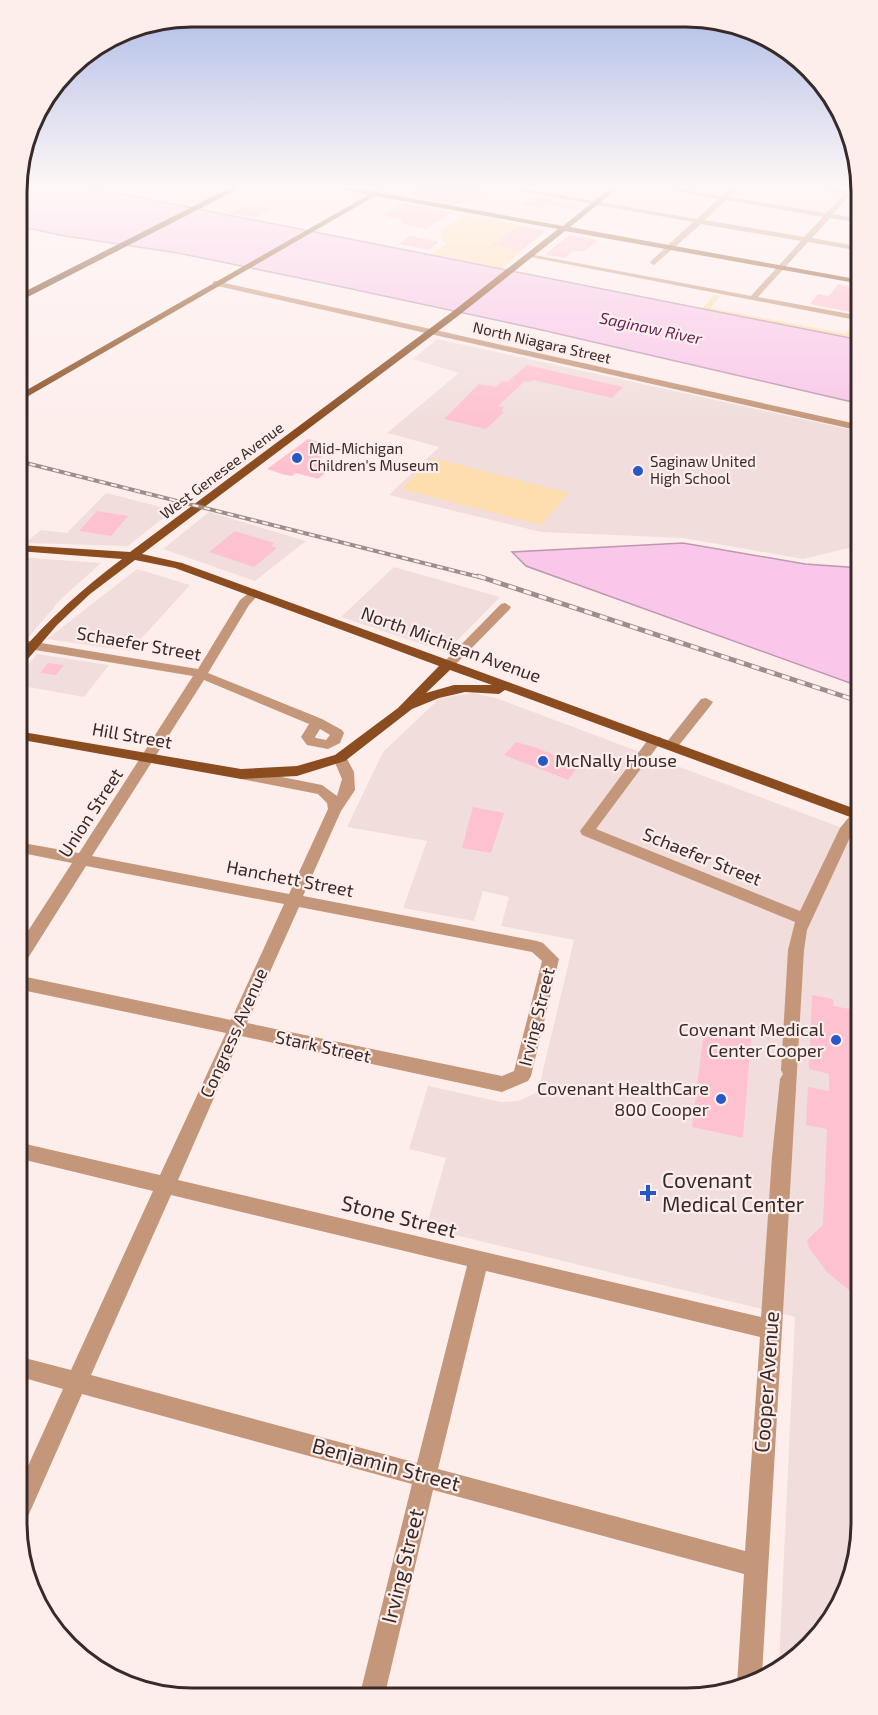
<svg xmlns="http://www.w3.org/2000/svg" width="878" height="1715" viewBox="0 0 878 1715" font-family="'Exo 2',sans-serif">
<rect width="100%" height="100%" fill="#fdeeec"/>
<g fill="#f1dedc">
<path d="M437,339L861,432V545L803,559L683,538L541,532L389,495L439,447L387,433L459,373L413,359Z"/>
<path d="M106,493L173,510L128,546L25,543L41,530L67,533Z"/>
<path d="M209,512L306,541L255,581L163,549Z"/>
<path d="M18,557L101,563L61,599L26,640L17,639Z"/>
<path d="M394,567L500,597L446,652L341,617Z"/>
<path d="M137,569L190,585L130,651L47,639Z"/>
<path d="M37,654L109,665L84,697L17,685V679Z"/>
<path d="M473,693L496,698L861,835V1535L825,1630L779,1663L795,1317L426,1228L446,1158L409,1149L428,1086L501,1102L518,1101L536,1093L539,1087L574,940L501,926L509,897L483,891L474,921L403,908L427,841L347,827L383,752L440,698Z"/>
</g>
<g fill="#fedeae">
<path d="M465,215L520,225L493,245L522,251L500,270L430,255L446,244L440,237L443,234L440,231Z"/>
<path d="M714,295L720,296L711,308L846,334L855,321L861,322V341L694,309H702Z"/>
<path d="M433,458L569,493L541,525L401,489Z"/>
</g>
<g fill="#f9c7e9" stroke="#bf98af" stroke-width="1.5">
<path d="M18,185H72L163,202L850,338L861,341V404L533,328L319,282L178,253L65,236L18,226Z"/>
<path d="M683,543L805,564L861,568V687L526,566L512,552Z"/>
</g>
<g fill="#fec1cf">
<path d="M419,185H473L488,188L484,195L471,203L462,205L409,196Z"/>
<path d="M532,196L546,198L554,200L542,208L520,204Z"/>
<path d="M558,200L581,204L573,210L550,206Z"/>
<path d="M402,203L452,212L426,229L407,225L400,223L403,221L382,215Z"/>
<path d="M247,204L271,209L255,218L230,213Z"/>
<path d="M519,226L547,231L520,251L492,245Z"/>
<path d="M569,235L598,240L585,251H573L565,258L545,255Z"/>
<path d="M410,236L439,242L429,250L399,244Z"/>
<path d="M838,284L861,289V314L810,304L818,294L829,296Z"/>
<path d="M527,365L623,387L612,398L533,380L530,382L525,381L498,406L505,407L501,411L504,412L486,429L444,419L479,384L496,387L502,381L507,382Z"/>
<path d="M308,439L329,444L326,447L332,448L316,462L333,466L318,479L296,473L292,476L285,475L267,469Z"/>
<path d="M97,511L128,516L111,536L79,531Z"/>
<path d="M235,531L274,543L271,546L277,548L254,567L209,552Z"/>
<path d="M48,663L64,665L56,675L40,673Z"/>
<path d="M516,742L534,747L579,765L568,780L504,755Z"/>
<path d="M473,807L504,813L491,853L462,848Z"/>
<path d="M812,995L833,999V1006L861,1011V1300L827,1272L809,1248L807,1240L823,1225L827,1129L806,1125L808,1087L829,1091V1074L809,1069Z"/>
<path d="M704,1030L751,1039L743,1138L692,1127Z"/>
</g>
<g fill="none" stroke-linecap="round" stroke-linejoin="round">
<g fill="#c4977a" fill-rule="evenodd">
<path d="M385,185H393L376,195H372V193Z"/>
<path d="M486,185H502L697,219L718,199L643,185H660L722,196L734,185H741L729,197L826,213L844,194L799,185H816L847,191L852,185H859L854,192L861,193V197L850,195L833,214L861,219V223L830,218L812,238L861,247V251L808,242L758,297L861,316V321L525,256L529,254L751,296L801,241L701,224L654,265L650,263L651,261L693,222ZM726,200L823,217L804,237L705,220Z"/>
<path d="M216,281L861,425V431L213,285V281Z"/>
<path d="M254,589L260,593L249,605L208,673L322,719L342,730L344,733L340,743L328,749L307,745L301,737L309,724L204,680L92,856L289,894L328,809L327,803L318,794L241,779L234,774L241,769L322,785L337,796L342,779L333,758L340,753L345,755L354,772L355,790L341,811L303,896L537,941L543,943L559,959L531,1076L528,1081L502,1092L241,1036L178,1180L761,1317L772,1157L780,1079L783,1074L781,1070L788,950L795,922L582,835L580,831L650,737H660L662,740L660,743L596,829L800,911L840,828L854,811H861V822L853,831L807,930L804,950L762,1675L742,1689L739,1690L737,1684L744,1574L433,1490L384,1698H359L412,1484L82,1394L25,1523L17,1526V1490L63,1389L17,1376V1356L71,1370L153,1191L17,1158V1142L160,1175L226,1033L17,989V975L231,1020L284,904L86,866L23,966L17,968V948L72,863L17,852V842L79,853L193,676L17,647V639L198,669L240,600ZM320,729L330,735L326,740L316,738L315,737ZM299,907L532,952L542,961L514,1071L502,1076L247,1023ZM171,1195L467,1266L417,1463L91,1375ZM486,1271L760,1337L745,1551L438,1469Z"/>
<path d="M505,603L511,607L509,610L452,668H444L442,665L444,662L501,604Z"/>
<path d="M706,698L713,702L711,705L676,749H666L664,746L666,743L701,699Z"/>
</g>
<path fill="#8b4d20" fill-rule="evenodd" d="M322,185H338L563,226L614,185H622L570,227L861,280V284L565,231L458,316L142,554L182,563L861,811V821L505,690L499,694L465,692L439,698L412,709L345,761L297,776L241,779L17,739V731L241,769L297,766L335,755L398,708L439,666L175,568L135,560L90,594L57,625L21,667L17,668V656C49,619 83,588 122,559L18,551V545L130,552L452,312L558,229L375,196L18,402V395L368,195ZM450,670L492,685H454L426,693Z"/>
<path fill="#6d3911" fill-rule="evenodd" d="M235,185H246L18,302V295Z"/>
<g stroke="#9d8e8c" stroke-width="4">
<path id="rail-far1" d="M18,461L483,578"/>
</g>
<g stroke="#9d8e8c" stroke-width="5">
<path id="rail" d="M478,576L861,702"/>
</g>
<use href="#rail-far1" stroke="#fdeeec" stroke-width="2" stroke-dasharray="6" stroke-linecap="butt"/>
<use href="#rail" stroke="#fdeeec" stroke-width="3" stroke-dasharray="8" stroke-linecap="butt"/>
</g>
<linearGradient id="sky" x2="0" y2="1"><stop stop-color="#afbce8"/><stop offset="0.44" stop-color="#fef7f6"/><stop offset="1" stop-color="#fef7f6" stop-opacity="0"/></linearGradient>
<rect width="878" height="425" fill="url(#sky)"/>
<g fill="#2857c6" stroke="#fdeeec" stroke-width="2">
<circle cx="297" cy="458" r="6"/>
<circle cx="638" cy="471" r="6"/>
<circle cx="543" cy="761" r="6"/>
<circle cx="836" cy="1040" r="6"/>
<circle cx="721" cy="1099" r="6"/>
<path d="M645 1184h6v6h6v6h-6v6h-6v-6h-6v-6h6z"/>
</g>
<g text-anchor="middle" stroke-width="4.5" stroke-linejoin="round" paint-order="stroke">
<g font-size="15" fill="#382a28" stroke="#fdeeec">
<text transform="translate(542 343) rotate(13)" y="5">North Niagara Street</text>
<text transform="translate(222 471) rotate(-37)" y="5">West Genesee Avenue</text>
</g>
<g font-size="15" fill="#382a28" stroke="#fdeeec" text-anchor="start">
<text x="309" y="454">Mid-Michigan<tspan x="309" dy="17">Children's Museum</tspan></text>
<text x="650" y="467">Saginaw United<tspan x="650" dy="17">High School</tspan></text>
</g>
<g font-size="16" font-style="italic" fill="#631e53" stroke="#fdeeec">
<text transform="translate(651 328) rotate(12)" y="6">Saginaw River</text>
</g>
<g font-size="18" fill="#382a28" stroke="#fdeeec">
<text transform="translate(139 644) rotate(10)" y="6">Schaefer Street</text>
<text transform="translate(451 645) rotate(20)" y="6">North Michigan Avenue</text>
<text transform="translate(132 736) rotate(10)" y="6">Hill Street</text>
<text transform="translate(91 813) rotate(-57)" y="6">Union Street</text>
<text transform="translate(702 857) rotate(22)" y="6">Schaefer Street</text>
<text transform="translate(290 879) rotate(11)" y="6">Hanchett Street</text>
<text transform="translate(537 1017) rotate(-76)" y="6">Irving Street</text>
<text transform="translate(234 1033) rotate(-66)" y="6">Congress Avenue</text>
<text transform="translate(323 1047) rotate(12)" y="6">Stark Street</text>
</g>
<g font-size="18" fill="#382a28" stroke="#fdeeec" text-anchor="end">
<text x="555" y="767" text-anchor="start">McNally House</text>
<text x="824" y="1036">Covenant Medical<tspan x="824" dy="21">Center Cooper</tspan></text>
<text x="709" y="1095">Covenant HealthCare<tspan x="709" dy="21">800 Cooper</tspan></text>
</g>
<g font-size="21" fill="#382a28" stroke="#fdeeec" text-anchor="start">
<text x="662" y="1188">Covenant<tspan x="662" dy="24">Medical Center</tspan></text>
</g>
<g font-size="21" fill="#382a28" stroke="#fdeeec">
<text transform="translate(399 1217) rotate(14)" y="7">Stone Street</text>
<text transform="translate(767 1382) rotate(-86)" y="7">Cooper Avenue</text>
<text transform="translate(386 1465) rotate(15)" y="7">Benjamin Street</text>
<text transform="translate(403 1566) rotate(-76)" y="7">Irving Street</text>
</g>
</g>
<path d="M0 0H878V1715H0ZM192 27H686A165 165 0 0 1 851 192V1523A165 165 0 0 1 686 1688H192A165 165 0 0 1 27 1523V192A165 165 0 0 1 192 27Z" fill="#fdeeec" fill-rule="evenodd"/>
<path fill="none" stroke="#382a28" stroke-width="3" d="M192 27H686A165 165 0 0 1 851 192V1523A165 165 0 0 1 686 1688H192A165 165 0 0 1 27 1523V192A165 165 0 0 1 192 27Z"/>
</svg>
